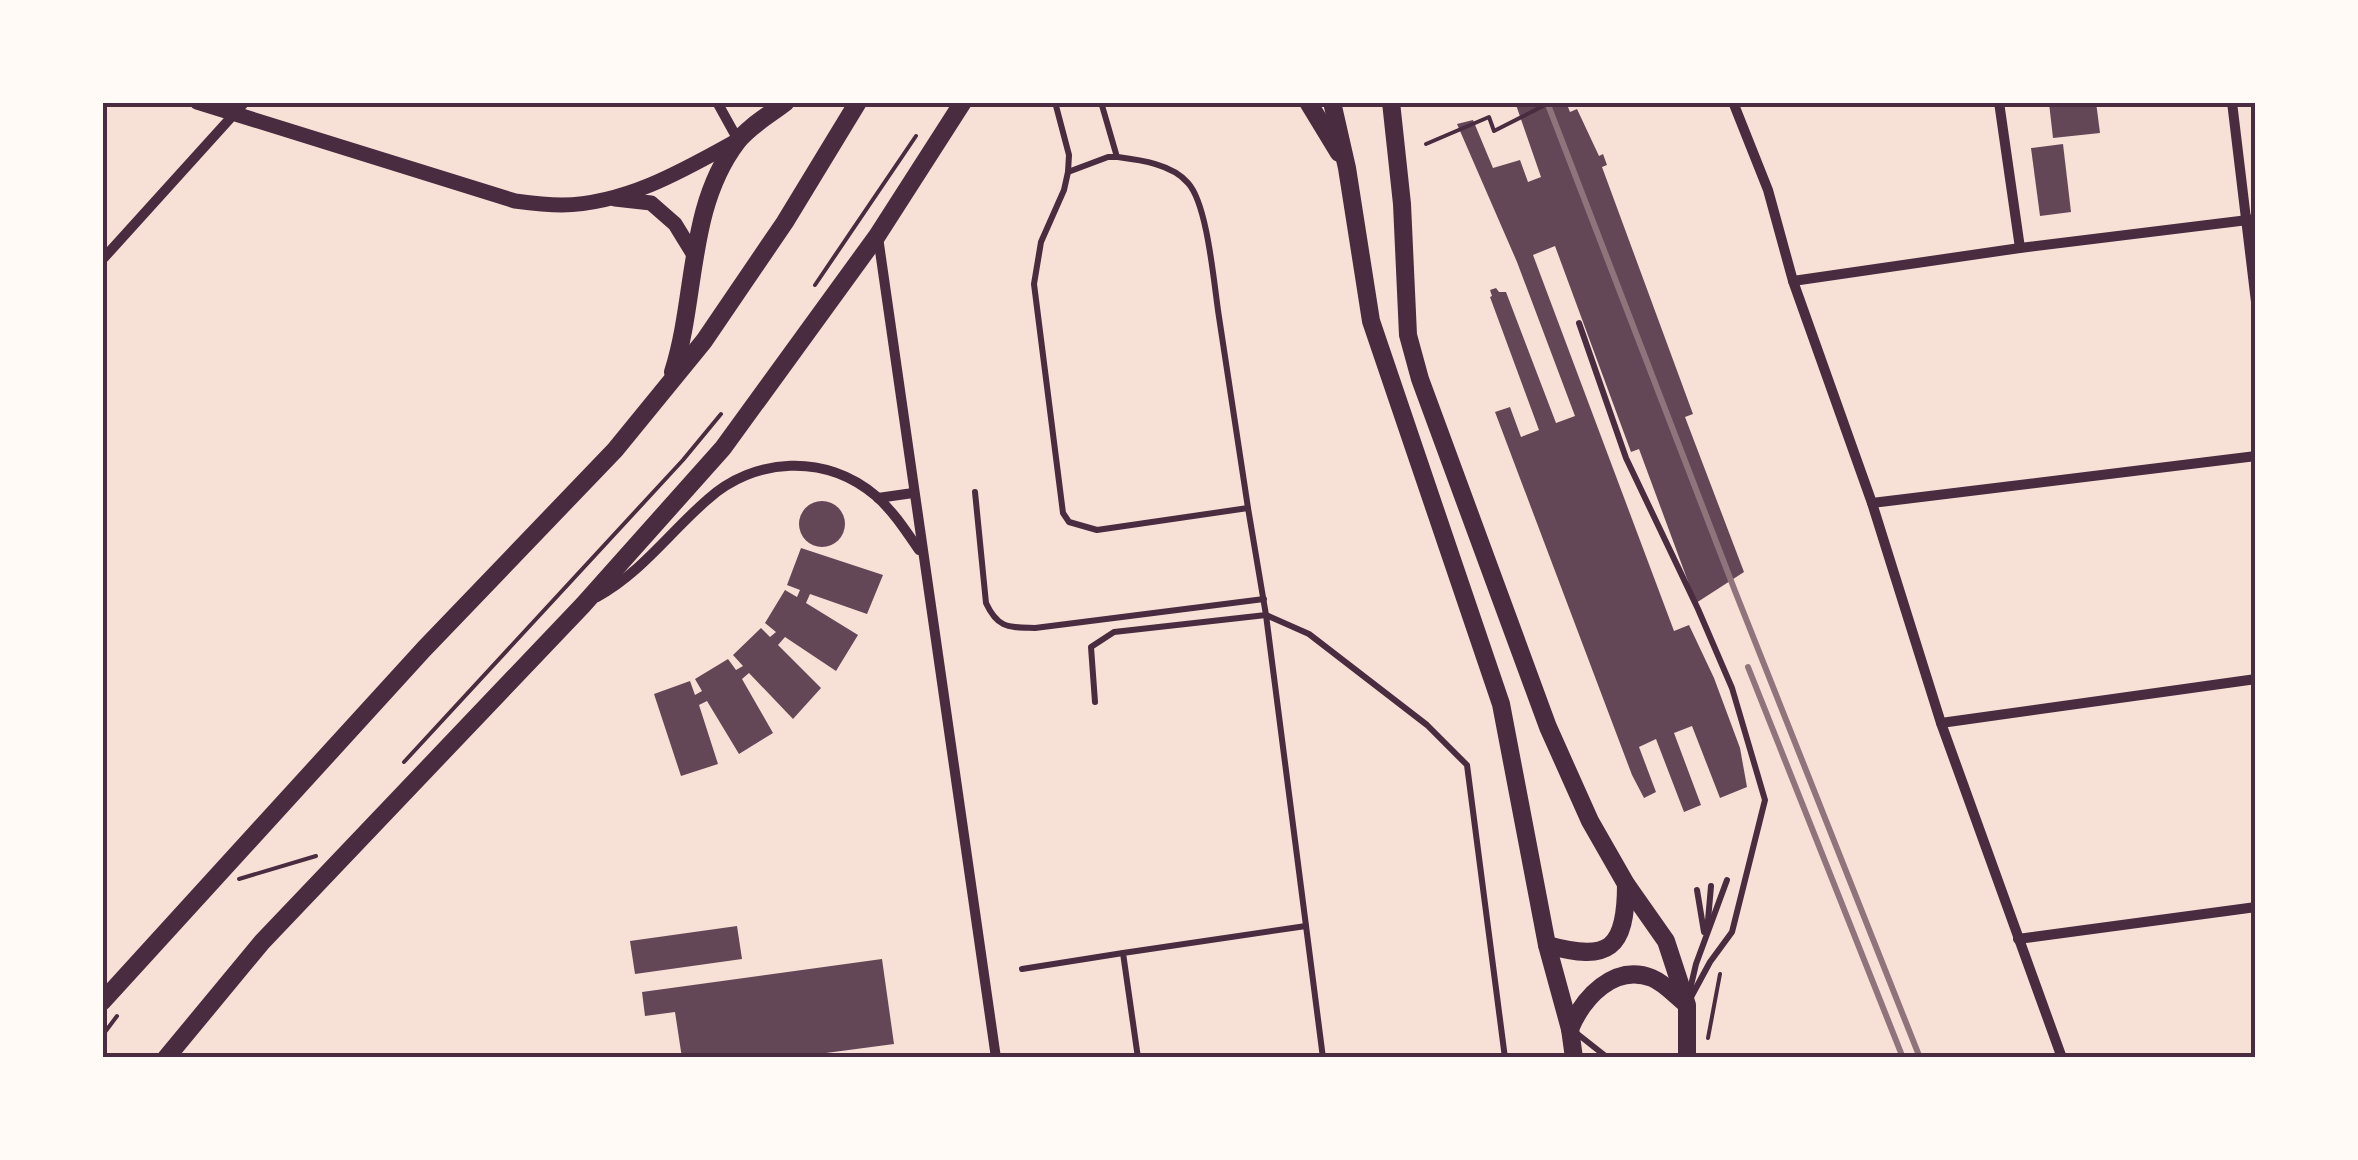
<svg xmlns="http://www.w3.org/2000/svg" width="2358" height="1160" viewBox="0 0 2358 1160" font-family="'Sofia Sans Condensed',sans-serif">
<rect width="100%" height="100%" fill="#f7e1d7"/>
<g fill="#644757">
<path d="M1515,102H1566L1570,112L1577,109L1599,156L1603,154L1607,165L1602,167L1693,414L1685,417L1744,572L1696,603L1639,449L1631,452L1555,246L1533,255L1674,631L1689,625L1714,678L1740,748L1747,787L1720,798L1692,726L1674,733L1701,805L1684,812L1656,739L1639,747L1656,792L1644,798L1632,775L1495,412L1510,407L1521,437L1539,430L1490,297L1492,296L1490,290L1496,288L1499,292H1506L1556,423L1575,416L1517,262L1457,124L1473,120L1493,168L1520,160L1528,182L1541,177Z"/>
<path d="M2096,102L2100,133L2053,138L2049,103Z"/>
<path d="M2063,144L2071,212L2040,216L2031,148Z"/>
<circle cx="822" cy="524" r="23"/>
<path d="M801,548L883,575L867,614L810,594L806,603L858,635L836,671L785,637L778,645L821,688L793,719L749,673L742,679L773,733L739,754L707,701L699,705L718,764L681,776L654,694L690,681L695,695L702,691L695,679L728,659L736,670L743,666L733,655L761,628L770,637L776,632L765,623L785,590L797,597L800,590L787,585Z"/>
<path d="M737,926L742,959L635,974L630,941Z"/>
<path d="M882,959L894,1044L826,1053V1058H682L675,1012L645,1016L642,992Z"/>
</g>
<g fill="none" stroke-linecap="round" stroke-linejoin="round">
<g stroke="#4a2c40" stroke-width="4">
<path d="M1426,144L1489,117L1494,131L1551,102"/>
<path d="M815,285L916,136"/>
<path d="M404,762L683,460L721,414"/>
<path d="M239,879L316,856"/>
<path d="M102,1036L117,1016"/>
<path d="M1708,1038L1720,974"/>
</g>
<g stroke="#4a2c40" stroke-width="6">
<path d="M1055,102L1069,155L1068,172L1064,190L1041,242L1034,284L1063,513L1069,522L1097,530L1248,508C1238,444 1229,381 1219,317C1214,286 1208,205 1188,183C1172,164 1140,160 1117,157L1101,102"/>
<path d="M1068,172L1108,157H1117"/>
<path d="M1579,323L1626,458L1698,609L1732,688L1765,800L1732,932L1710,962L1690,999"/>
<path d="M975,492L986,603C998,629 1009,627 1035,628L1264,599"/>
<path d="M1095,702L1091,647L1114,632L1266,615L1248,508"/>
<path d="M1697,890L1704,932"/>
<path d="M1707,932L1711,886"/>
<path d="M1022,969L1123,953"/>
<path d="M1689,994L1696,964L1727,880"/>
<path d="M1575,1032L1608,1058"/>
<path d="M1138,1058L1123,953L1306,926"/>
<path d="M1323,1058L1266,615L1309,634L1427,725L1467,765L1505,1058"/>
</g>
<g stroke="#4a2c40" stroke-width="10">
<path d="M717,102L738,140"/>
<path d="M1733,102L1768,190L1793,281L1872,503L1941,723L2062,1058"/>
<path d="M1999,102L2020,248"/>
<path d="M2232,102L2256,302"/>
<path d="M878,237L996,1058"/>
<path d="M102,260L245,102"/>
<path d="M1793,281L2020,248L2256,219"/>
<path d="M878,498L913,493"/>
<path d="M1872,503L2256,456"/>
<path d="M597,597C641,573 670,532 707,500C754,457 826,453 876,496C893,511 906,531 919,550"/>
<path d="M1941,723L2256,679"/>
<path d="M2018,939L2256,907"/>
</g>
<g stroke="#4a2c40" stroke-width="15">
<path d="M197,102L515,201C530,203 546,205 562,205C626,204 684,170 738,140"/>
<path d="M615,199L651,203L675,224L694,255"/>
</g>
<g stroke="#4a2c40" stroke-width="18">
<path d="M1308,102L1339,153"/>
<path d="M1332,102L1347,168L1371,321L1501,704L1547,945L1570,1029L1574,1058"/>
<path d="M1391,102L1402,204L1408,335L1420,379L1548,727L1590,821L1626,884L1666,941L1687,1005V1058"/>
<path d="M673,372C697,297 687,208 737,142C749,126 771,114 786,102"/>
<path d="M1547,945C1609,962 1626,950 1626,884"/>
<path d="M102,1002L424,649L615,450L704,341L785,222L858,102"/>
<path d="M1570,1029C1583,998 1614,963 1652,978C1664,983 1675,995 1685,1003"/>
<path d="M166,1058L262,942L583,605L723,448L877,236L963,102"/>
</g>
<g stroke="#8f747c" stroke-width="6">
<path d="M1547,102L1735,591L1920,1058"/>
<path d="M1748,667L1903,1058"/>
</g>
</g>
<rect width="2358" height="1160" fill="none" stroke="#fffaf5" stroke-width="210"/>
<rect x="105" y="105" width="2148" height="950" fill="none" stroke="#4a2c40" stroke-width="4"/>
</svg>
